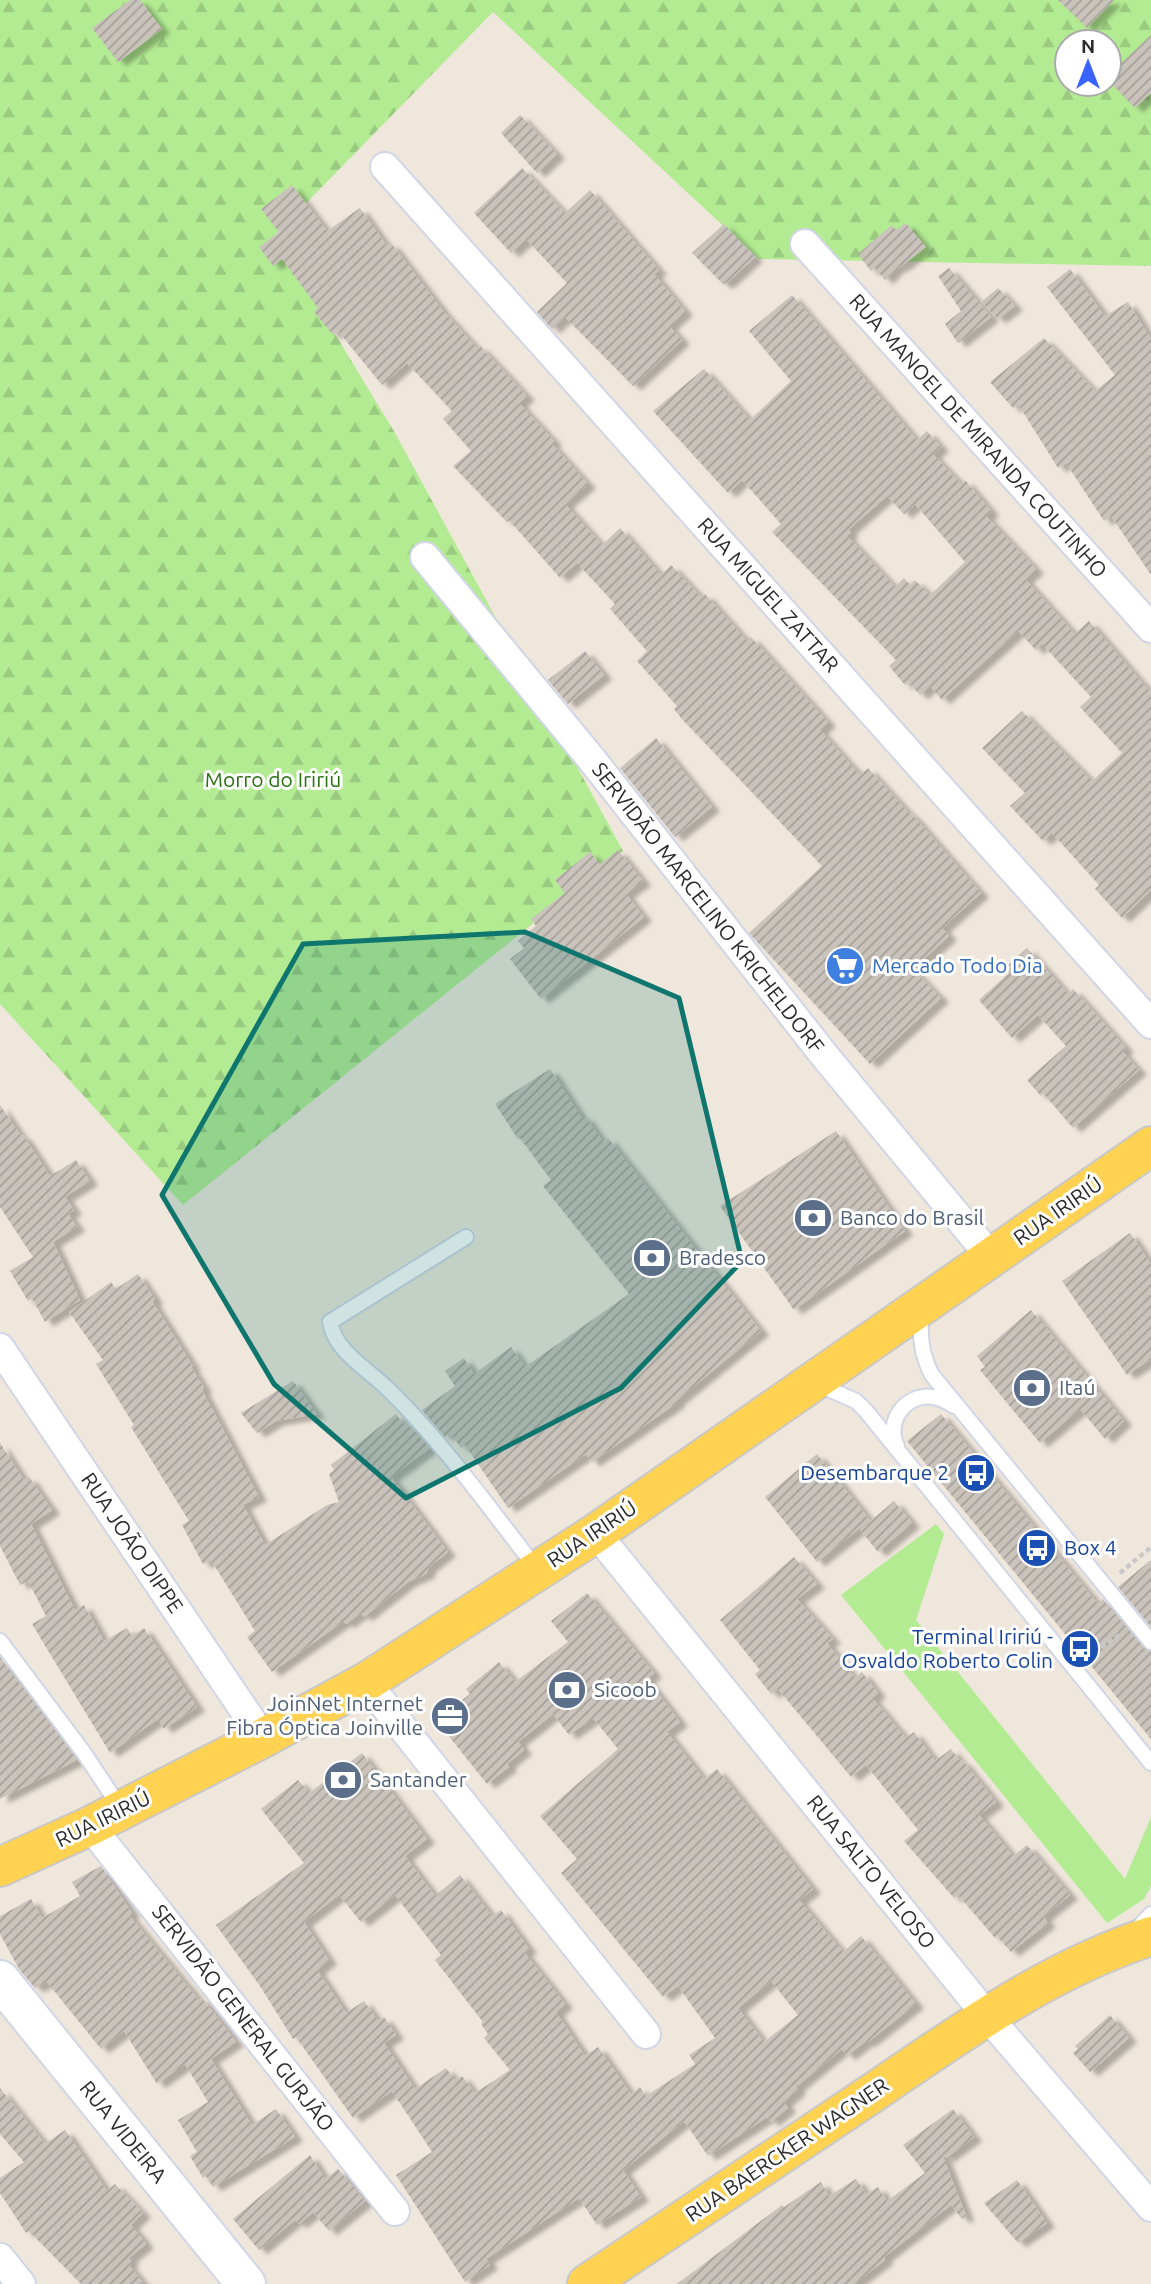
<svg xmlns="http://www.w3.org/2000/svg" width="1151" height="2284" viewBox="0 0 1151 2284" font-family="Ubuntu,sans-serif">
<defs>
<pattern id="forest-firs" width="22" height="20" patternUnits="userSpaceOnUse" patternTransform="scale(1.75)"><rect width="22" height="20" fill="#b3eb93"/><path d="M5 1l3.5 6h-7zM16 11l3.5 6h-7z" fill="#9aca7f"/></pattern>
<pattern id="building-hatch" width="6" height="6" patternUnits="userSpaceOnUse" patternTransform="scale(1.75)"><rect width="6" height="6" fill="#cac3bc"/><path d="M-1 1l2-2M0 6l6-6M5 7l2-2" fill="none" stroke="#a49f99"/></pattern>
<filter id="shadow"><feDropShadow dx="8" dy="4.5" stdDeviation="2" flood-color="#0004"/></filter>
</defs>
<rect width="100%" height="100%" fill="#efe6dc"/>
<path fill="#b3eb93" d="M936,1524L944,1534L916,1620L1125,1879L1151,1817V1886L1144,1899L1107,1923L841,1595Z"/>
<path fill="url(#forest-firs)" fill-rule="evenodd" d="M0,0H1151V266L759,259L493,12L275,235L395,433L623,851L183,1205L0,1004ZM1067,42H1109V84H1067Z"/>
<g fill="url(#building-hatch)" fill-rule="evenodd" filter="url(#shadow)">
<path d="M130,0H140L162,29L118,62L92,28Z"/>
<path d="M1058,0H1114L1087,28Z"/>
<path d="M1151,35V93L1135,108L1109,81V75Z"/>
<path d="M520,115L557,154L537,173L501,133Z"/>
<path d="M522,168L565,213L590,190L659,270L654,274L685,311L669,326L682,340L633,386L565,317L552,329L537,312L567,283L526,239L511,253L474,213Z"/>
<path d="M292,185L327,231L360,208L387,246L391,243L444,312L477,348L480,346L527,396L519,403L554,441L551,443L588,484L565,504L602,545L620,528L661,575L671,565L701,597L705,594L747,641L751,637L828,722L820,730L860,775L868,768L909,813L910,812L981,893L942,928L949,936L913,969L941,998L870,1064L749,933L822,866L681,718L674,709L677,706L637,661L647,651L610,609L615,604L577,563L560,578L509,520L507,522L453,466L471,451L443,419L452,411L407,363L382,385L338,331L333,335L314,312L318,308L282,259L273,266L259,247L279,232L261,209Z"/>
<path d="M906,223L926,247L899,268L898,266L885,280L875,268L871,271L858,254L892,225L896,230Z"/>
<path d="M724,224L755,257L727,283L723,284L692,253Z"/>
<path d="M949,268L991,317L958,343L945,324L961,311L938,276Z"/>
<path d="M1070,269L1105,316L1128,302L1151,339V575L1111,516L1104,521L1066,463L1058,468L1018,404L1013,408L990,382L1044,338L1095,391L1115,375L1047,287Z"/>
<path d="M998,288L1015,306L998,319L981,302Z"/>
<path d="M792,295L917,440L927,431L941,447L933,454L961,484L965,480L991,511L986,516L1036,569L1025,579L1075,634L1089,621L1151,693V890L1122,918L1095,889L1099,885L1052,833L1043,841L1010,806L1025,793L982,748L1022,711L1092,781L1122,753L1080,707L1091,697L1042,644L1036,650L1018,631L942,700L930,686L920,695L908,682L905,685L889,666L896,660L772,532L781,524L742,480L728,493L653,411L704,369L750,420L791,381L749,331ZM887,496L904,514L915,504L965,562L930,595L915,580L910,585L904,578L895,587L847,536L851,532L848,530Z"/>
<path d="M585,651L604,675L568,704L548,680Z"/>
<path d="M656,738L712,807L675,837L620,768Z"/>
<path d="M618,850L643,881L626,894L644,917L541,999L510,959L524,948L518,941L536,926L531,919L565,893L555,880L590,852L600,864Z"/>
<path d="M1027,948L1068,994L1073,989L1126,1048L1122,1051L1139,1070L1073,1128L1043,1093L1041,1096L1027,1080L1066,1046L1038,1015L1012,1038L979,1000L1009,973L1005,968Z"/>
<path d="M550,1069L582,1118L585,1116L603,1142L608,1138L761,1331L676,1401L677,1403L592,1462L586,1454L508,1508L465,1445L461,1448L450,1433L445,1437L422,1410L455,1386L445,1371L464,1358L474,1374L511,1347L525,1367L629,1294L543,1186L551,1180L520,1138L518,1139L495,1104Z"/>
<path d="M0,1105L21,1136L23,1135L50,1176L76,1160L90,1181L65,1197L74,1210L68,1214L77,1227L53,1242L80,1300L45,1322L32,1298L28,1301L10,1271L33,1257L0,1207Z"/>
<path d="M836,1131L905,1231L794,1310L720,1206Z"/>
<path d="M1130,1233L1151,1264V1359L1127,1375L1062,1281Z"/>
<path d="M138,1274L155,1299L152,1301L193,1366L191,1367L204,1388L202,1390L259,1497L243,1505L265,1545L327,1505L339,1502L329,1474L334,1470L331,1465L396,1414L403,1424L406,1422L430,1448L391,1477L448,1552L429,1567L426,1574L408,1582L364,1617L361,1613L346,1624L344,1621L272,1672L247,1637L255,1631L211,1560L203,1564L182,1525L189,1521L131,1427L134,1425L96,1364L103,1360L69,1312L111,1282L116,1289Z"/>
<path d="M1031,1310L1124,1421L1105,1439L1080,1409L1040,1443L980,1370L985,1367L977,1356Z"/>
<path d="M293,1381L317,1414L276,1421L257,1433L241,1413Z"/>
<path d="M941,1414L1098,1604L1103,1599L1144,1648L1151,1651V1739L907,1441Z"/>
<path d="M0,1443L24,1480L29,1477L52,1510L31,1524L75,1610L84,1605L104,1641L127,1628L132,1636L144,1628L197,1707L164,1729L158,1719L110,1753L32,1624L46,1616L28,1581L20,1585L0,1546Z"/>
<path d="M817,1454L870,1520L817,1562L765,1497Z"/>
<path d="M894,1501L912,1523L878,1552L860,1530Z"/>
<path d="M794,1557L817,1584L797,1599L833,1639L827,1643L855,1678L862,1672L878,1693L872,1698L906,1738L914,1732L935,1761L951,1749L961,1762L962,1760L996,1802L979,1815L1013,1856L1027,1845L1070,1895L1043,1917L1048,1923L1011,1952L997,1936L995,1938L958,1895L954,1898L904,1841L918,1830L866,1765L851,1777L778,1689L771,1694L755,1674L760,1670L720,1620Z"/>
<path d="M1151,1560V1627L1118,1587Z"/>
<path d="M587,1593L654,1673L647,1679L680,1722L667,1732L704,1779L717,1769L813,1889L799,1900L843,1952L861,1936L916,2004L867,2043L866,2041L847,2056L842,2049L796,2087L798,2090L784,2102L788,2108L771,2122L767,2117L708,2156L684,2121L623,2170L641,2197L597,2225L579,2198L486,2259L490,2265L465,2282L396,2175L432,2152L392,2091L353,2118L296,2037L293,2039L260,1986L216,1925L304,1863L261,1809L298,1780L309,1793L362,1753L427,1839L405,1856L435,1896L460,1875L492,1916L501,1910L529,1949L524,1952L565,2004L556,2012L585,2056L598,2047L631,2094L640,2087L646,2096L695,2064L689,2055L715,2038L678,1986L663,1997L561,1873L577,1859L540,1816L618,1749L593,1718L569,1735L553,1714L518,1742L524,1750L507,1764L509,1767L487,1784L436,1720L470,1694L466,1689L499,1662L515,1682L568,1642L551,1621ZM339,1895L361,1922L395,1895L441,1955L435,1960L483,2022L481,2024L488,2034L484,2038L510,2070L475,2093L462,2076L455,2080L446,2068L415,2089L384,2043L396,2035L384,2017L378,2021L364,2001L346,2013L317,1970L329,1960L304,1922ZM771,1981L798,2015L764,2042L738,2008Z"/>
<path d="M0,1657L77,1760L0,1799Z"/>
<path d="M101,1866L132,1913L129,1915L199,2000L202,1998L236,2042L211,2059L252,2125L276,2109L295,2137L213,2187L206,2176L203,2178L190,2156L197,2152L178,2120L208,2102L185,2064L157,2084L124,2031L101,2049L47,1982L35,1988L19,1969L0,1934V1916L31,1899L42,1918L80,1896L72,1882Z"/>
<path d="M1110,2015L1129,2038L1090,2072L1073,2053L1078,2049L1075,2046Z"/>
<path d="M0,2088L45,2144L65,2130L107,2191L115,2184L143,2213L131,2225L146,2244L129,2258L131,2261L128,2264L144,2284H81L29,2231L26,2233L0,2193V2178L24,2162L0,2134Z"/>
<path d="M953,2109L974,2137L946,2158L941,2151L966,2216L962,2219L951,2205L884,2257L885,2260L854,2284H677L782,2205L784,2207L821,2182L829,2196L856,2179L866,2194L878,2187L887,2201L925,2173L903,2145Z"/>
<path d="M310,2155L325,2179L338,2169L365,2201L329,2231L313,2212L299,2224L295,2220L259,2250L233,2219Z"/>
<path d="M1017,2180L1047,2223L1018,2243L984,2203Z"/>
</g>
<g fill="none" stroke-linecap="round" stroke-linejoin="round">
<g stroke="#d1d6e6" stroke-width="18">
<g id="service">
<path d="M466,1237L330,1322C335,1352 368,1369 389,1390C445,1445 489,1508 537,1569"/>
<path d="M921,1314C920,1337 921,1354 932,1375L1151,1642"/>
<path d="M817,1384L856,1401L866,1411L1151,1763"/>
<path d="M897,1446C885,1422 905,1393 933,1397C940,1398 948,1402 954,1406"/>
<path d="M0,1641L84,1753L121,1809"/>
<path d="M1135,1931L1151,1914"/>
</g>
</g>
<g stroke="#d1d6e6" stroke-width="32">
<g id="minor">
<path d="M385,167L1151,1024"/>
<path d="M805,244L1151,628"/>
<path d="M425,557L593,761L824,1055L991,1257"/>
<path d="M0,1348L263,1738"/>
<path d="M596,1533L987,2016L1151,2207"/>
<path d="M366,1682L646,2034"/>
<path d="M90,1826L395,2211"/>
<path d="M0,2258L21,2284"/>
</g>
</g>
<g stroke="#d1d6e6" stroke-width="42">
<path id="secondary" d="M0,1980L246,2284"/>
</g>
<g stroke="#c8c8c8" stroke-width="42">
<g id="primary">
<path d="M0,1867L90,1826L263,1738L366,1682L596,1533L1151,1146"/>
<path d="M587,2284C683,2220 778,2156 874,2092C962,2032 1049,1969 1151,1936"/>
</g>
</g>
<g stroke="#c8c8c8" stroke-width="4.5" stroke-dasharray="5 3.5" stroke-linecap="butt">
<path d="M1120,1573L1151,1547"/>
<path d="M1087,1657L1121,1634"/>
</g>
<use href="#service" stroke="#fff" stroke-width="14"/>
<use href="#minor" stroke="#fff" stroke-width="28"/>
<use href="#secondary" stroke="#fff" stroke-width="38"/>
<use href="#primary" stroke="#ffd251" stroke-width="38"/>
</g>
<path fill="#0f766e" fill-opacity="0.2" stroke="#0f766e" stroke-width="5" stroke-linejoin="round" d="M525,932L679,998L742,1261L621,1388L406,1498L274,1384L162,1195L303,944Z"/>
<defs>
<g id="supermarket-disc" transform="scale(2.0125)"><circle r="9.5" fill="#3f7fe0" stroke="#fff"/><path d="M-6-5.5h2.5l.6 2H6L4.5 2H-2.5L-4.4-4H-6ZM-1.5 3.2a1.3 1.3 0 1 0 .1 0ZM3 3.2a1.3 1.3 0 1 0 .1 0Z" fill="#fff"/></g>
<g id="bank-disc" transform="scale(2.0125)"><circle r="9.5" fill="#5c6f8a" stroke="#fff"/><path d="M-6-4H6V4H-6ZM0-2.3a2.3 2.3 0 1 0 0 4.6a2.3 2.3 0 1 0 0-4.6Z" fill="#fff"/></g>
<g id="bus-disc" transform="scale(2.0125)"><circle r="9.5" fill="#1a4fb4" stroke="#fff"/><path d="M-5-6H5V4H4V6H2V4H-2V6H-4V4H-5ZM-3.5-4V0h7V-4ZM-3.5 1.2v1.5H-2V1.2ZM2 1.2v1.5H3.5V1.2Z" fill="#fff"/></g>
<g id="office-disc" transform="scale(2.0125)"><circle r="9.5" fill="#5c6f8a" stroke="#fff"/><path d="M-6-3h4V-5.5h4V-3h4V5H-6ZM-1-4.5V-3h2v-1.5ZM-6 0V1H6V0Z" fill="#fff"/></g>
</defs>
<g fill-rule="evenodd">
<use href="#supermarket-disc" x="845" y="966"/>
<use href="#bank-disc" x="813" y="1218"/>
<use href="#bank-disc" x="652" y="1258"/>
<use href="#bank-disc" x="1032" y="1388"/>
<use href="#bus-disc" x="976" y="1473"/>
<use href="#bus-disc" x="1037" y="1548"/>
<use href="#bus-disc" x="1080" y="1649"/>
<use href="#bank-disc" x="567" y="1690"/>
<use href="#office-disc" x="450" y="1716"/>
<use href="#bank-disc" x="343" y="1780"/>
</g>
<g text-anchor="middle" stroke-width="6" stroke-linejoin="round" paint-order="stroke">
<g font-size="21" fill="#2b2b2b" stroke="#fff">
<text transform="translate(978 436) rotate(48)" y="7">RUA MANOEL DE MIRANDA COUTINHO</text>
<text transform="translate(768 595) rotate(48)" y="7">RUA MIGUEL ZATTAR</text>
<text transform="translate(708 908) rotate(52)" y="7">SERVIDÃO MARCELINO KRICHELDORF</text>
<text transform="translate(1058 1211) rotate(-35)" y="7">RUA IRIRIÚ</text>
<text transform="translate(592 1534) rotate(-34)" y="7">RUA IRIRIÚ</text>
<text transform="translate(132 1543) rotate(56)" y="7">RUA JOÃO DIPPE</text>
<text transform="translate(103 1819) rotate(-26)" y="7">RUA IRIRIÚ</text>
<text transform="translate(871 1872) rotate(51)" y="7">RUA SALTO VELOSO</text>
<text transform="translate(243 2018) rotate(52)" y="7">SERVIDÃO GENERAL GURJÃO</text>
<text transform="translate(123 2132) rotate(51)" y="7">RUA VIDEIRA</text>
<text transform="translate(787 2150) rotate(-34)" y="7">RUA BAERCKER WAGNER</text>
</g>
<g font-size="21" fill="#297112" stroke="#fff">
<text x="273" y="787">Morro do Iririú</text>
</g>
<g font-size="21" fill="#366cbe" stroke="#fff" text-anchor="start">
<text x="872" y="973">Mercado Todo Dia</text>
</g>
<g font-size="21" fill="#4e5e75" stroke="#fff" text-anchor="start">
<text x="840" y="1225">Banco do Brasil</text>
<text x="679" y="1265">Bradesco</text>
<text x="1059" y="1395">Itaú</text>
<text x="594" y="1697">Sicoob</text>
<text x="423" y="1711" text-anchor="end">JoinNet Internet<tspan x="423" dy="24">Fibra Óptica Joinville</tspan></text>
<text x="370" y="1787">Santander</text>
</g>
<g font-size="21" fill="#164399" stroke="#fff" text-anchor="end">
<text x="949" y="1480">Desembarque 2</text>
<text x="1064" y="1555" text-anchor="start">Box 4</text>
<text x="1053" y="1644">Terminal Iririú -<tspan x="1053" dy="24">Osvaldo Roberto Colin</tspan></text>
</g>
</g>
<g transform="translate(1088 63)"><circle r="33" fill="#ffffff" stroke="#aaaaaa" stroke-width="2"/>
<path d="M0-5L12 26L0 18L-12 26Z" fill="#3963ff"/>
<text y="-10" font-size="19" font-weight="bold" text-anchor="middle" fill="#2b2b2b">N</text>
</g>
</svg>
